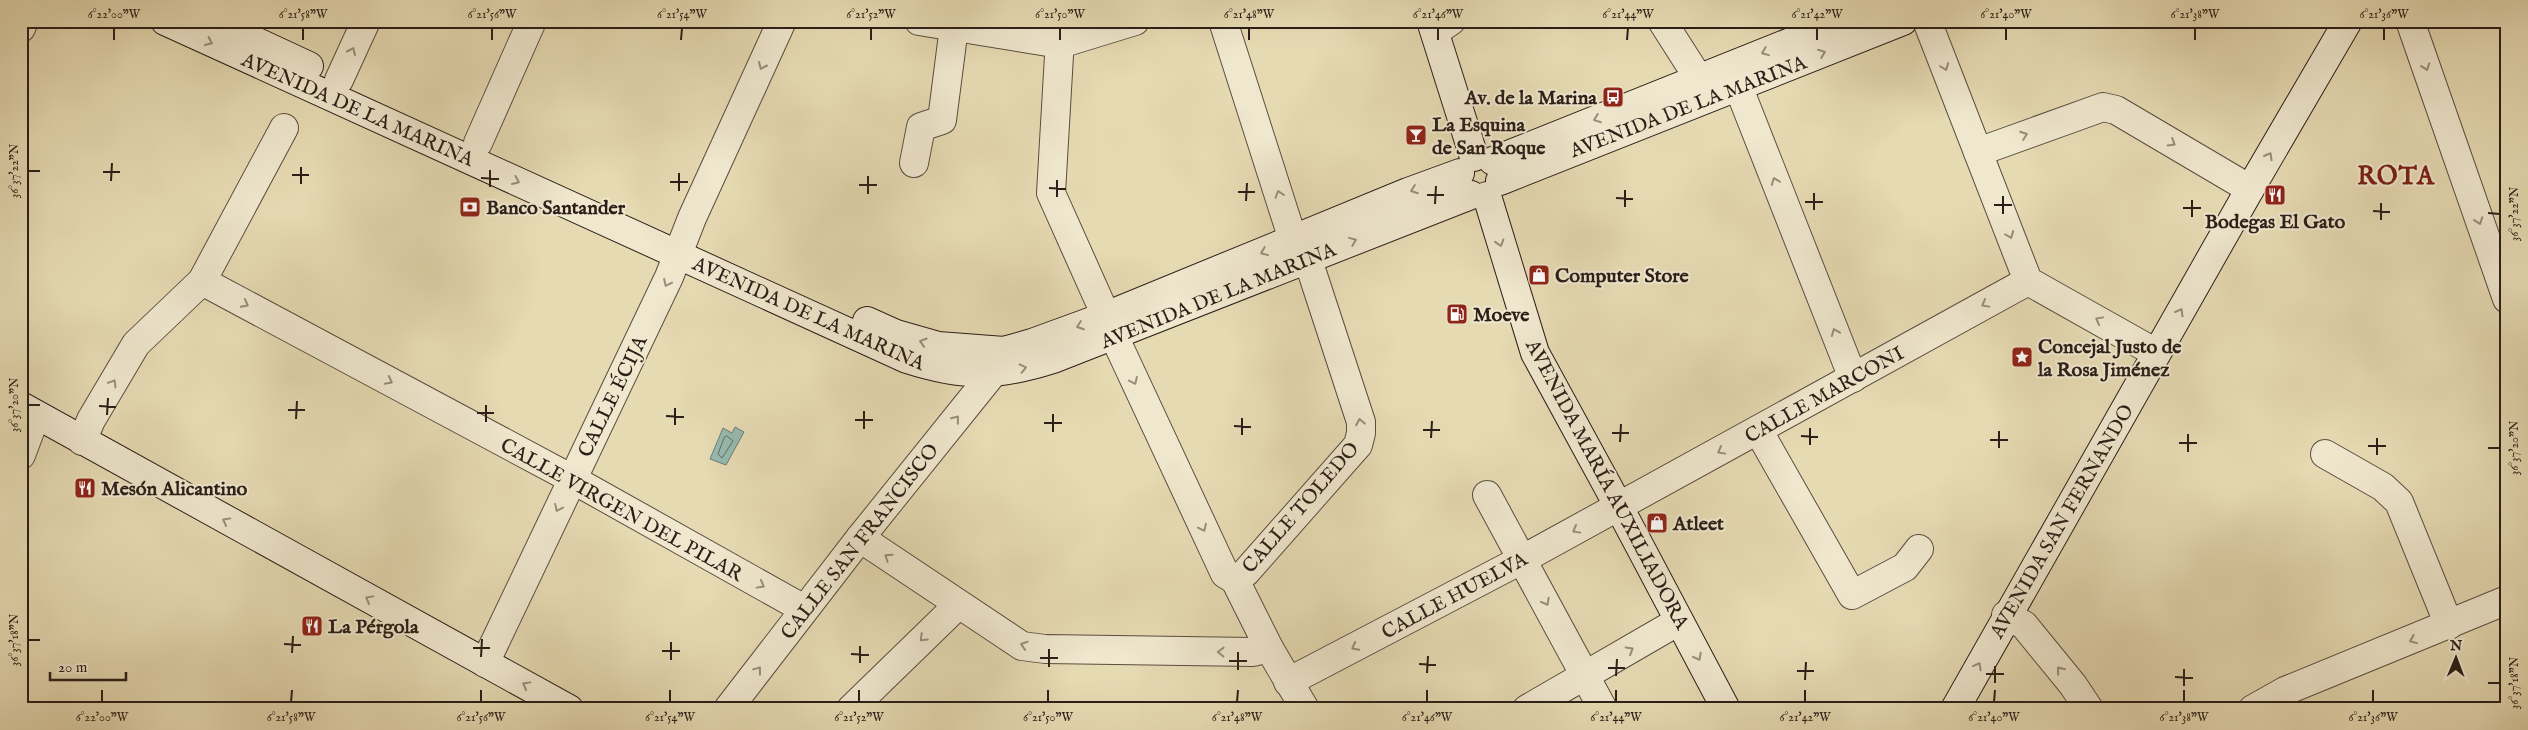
<svg xmlns="http://www.w3.org/2000/svg" width="2528" height="730" viewBox="0 0 2528 730" font-family="'IM FELL English',serif">
<rect width="100%" height="100%" fill="#e6dab3"/>
<filter id="stains"><feTurbulence type="fractalNoise" baseFrequency=".004" numOctaves="4"/><feColorMatrix values="0 0 0 0 .2 0 0 0 0 .09 0 0 0 0 .02 0 0 0 .5 -.17"/></filter>
<radialGradient id="worn" r=".72"><stop offset=".6" stop-color="#630" stop-opacity="0"/><stop offset="1" stop-color="#630" stop-opacity=".3"/></radialGradient>
<path fill="#97bab1" stroke="#6c7c74" d="M735,427L744,432L726,465L710,459L723,428L732,433Z"/>
<g fill="none" stroke-linecap="round" stroke-linejoin="round">
<path stroke="#616c64" stroke-width="1" d="M727,436L733,441L722,458L718,454L724,438Z"/>
<g stroke="#5a4d3f" stroke-width="30">
<g id="street">
<path d="M919,21L1060,44L1135,21"/>
<path d="M1061,21L1051,193L1106,316"/>
<path d="M1223,21L1293,240"/>
<path d="M1662,21L1699,79"/>
<path d="M1927,21L2028,281L2156,353"/>
<path d="M2410,21L2507,299"/>
<path d="M21,28L24,21"/>
<path d="M1435,32L1451,21"/>
<path d="M339,80L366,21"/>
<path d="M1738,86L1853,378"/>
<path d="M478,143L532,21"/>
<path d="M1978,152L2103,107L2116,110L2250,189"/>
<path d="M914,163L921,127L942,120L954,27"/>
<path d="M202,281L572,479L804,609"/>
<path d="M1114,336L1225,574L1235,580L1269,648L1305,709"/>
<path d="M1758,430L1852,595L1905,567L1919,549"/>
<path d="M82,441L91,420L136,344L202,281L284,128"/>
<path d="M2325,454L2383,487L2399,502L2449,625"/>
<path d="M21,455L36,415"/>
<path d="M1487,495L1603,709"/>
<path d="M860,538L1022,646L1045,649L1253,652L1269,648"/>
<path d="M1235,580L1246,572L1358,445L1361,433V422L1308,260"/>
<path d="M2006,615L2024,625L2073,685L2089,709"/>
<path d="M485,663L669,277L692,218L782,21"/>
<path d="M1288,682L1523,559L2028,281"/>
<path d="M728,709L860,538L992,374"/>
<path d="M851,709L958,605"/>
<path d="M1527,709L1679,621"/>
<path d="M2253,709L2285,691L2507,600"/>
</g>
</g>
<g stroke="#2b1e18" stroke-width="30">
<g id="secondary">
<path d="M165,21L907,359C963,377 997,377 1053,359L1471,195"/>
<path d="M212,21L309,66"/>
<path d="M1431,21L1474,157"/>
<path d="M1493,161L1843,21"/>
<path d="M1500,181L1903,21"/>
<path d="M1487,196L1535,353L1619,507L1726,709"/>
<path d="M867,321L896,334L938,346L1004,351L1032,343L1106,316L1408,192L1460,173"/>
<path d="M21,406L569,709"/>
<path d="M1955,709L2250,189L2348,21"/>
</g>
</g>
<use href="#street" stroke="#efe7ce" stroke-width="28"/>
<use href="#secondary" stroke="#efe7ce" stroke-width="28"/>
</g>
<defs><path id="oneway-chevron" d="M-2-3.5L2.5 0L-2 3.5" fill="none" stroke-width="1.6" stroke-linecap="round" stroke-linejoin="round" transform="scale(1.25)"/></defs>
<g stroke="#978d7c">
<use href="#oneway-chevron" transform="translate(209 42) rotate(25)"/>
<use href="#oneway-chevron" transform="translate(352 51) rotate(-66)"/>
<use href="#oneway-chevron" transform="translate(1765 52) rotate(158)"/>
<use href="#oneway-chevron" transform="translate(1822 53) rotate(-21)"/>
<use href="#oneway-chevron" transform="translate(762 66) rotate(114)"/>
<use href="#oneway-chevron" transform="translate(1945 67) rotate(69)"/>
<use href="#oneway-chevron" transform="translate(2426 67) rotate(71)"/>
<use href="#oneway-chevron" transform="translate(1597 119) rotate(159)"/>
<use href="#oneway-chevron" transform="translate(2024 135) rotate(-20)"/>
<use href="#oneway-chevron" transform="translate(2172 143) rotate(31)"/>
<use href="#oneway-chevron" transform="translate(2269 156) rotate(-60)"/>
<use href="#oneway-chevron" transform="translate(516 181) rotate(24)"/>
<use href="#oneway-chevron" transform="translate(1775 181) rotate(-111)"/>
<use href="#oneway-chevron" transform="translate(1414 190) rotate(160)"/>
<use href="#oneway-chevron" transform="translate(1279 194) rotate(-108)"/>
<use href="#oneway-chevron" transform="translate(2479 221) rotate(71)"/>
<use href="#oneway-chevron" transform="translate(2010 235) rotate(69)"/>
<use href="#oneway-chevron" transform="translate(1353 241) rotate(-22)"/>
<use href="#oneway-chevron" transform="translate(1500 243) rotate(73)"/>
<use href="#oneway-chevron" transform="translate(1264 252) rotate(158)"/>
<use href="#oneway-chevron" transform="translate(667 283) rotate(115)"/>
<use href="#oneway-chevron" transform="translate(245 304) rotate(28)"/>
<use href="#oneway-chevron" transform="translate(1985 304) rotate(151)"/>
<use href="#oneway-chevron" transform="translate(2180 312) rotate(-60)"/>
<use href="#oneway-chevron" transform="translate(2099 320) rotate(-151)"/>
<use href="#oneway-chevron" transform="translate(1080 326) rotate(160)"/>
<use href="#oneway-chevron" transform="translate(1835 332) rotate(-112)"/>
<use href="#oneway-chevron" transform="translate(923 342) rotate(-163)"/>
<use href="#oneway-chevron" transform="translate(1023 368) rotate(-13)"/>
<use href="#oneway-chevron" transform="translate(389 381) rotate(28)"/>
<use href="#oneway-chevron" transform="translate(1134 381) rotate(65)"/>
<use href="#oneway-chevron" transform="translate(113 383) rotate(-59)"/>
<use href="#oneway-chevron" transform="translate(956 419) rotate(-51)"/>
<use href="#oneway-chevron" transform="translate(1360 422) rotate(-101)"/>
<use href="#oneway-chevron" transform="translate(1721 451) rotate(151)"/>
<use href="#oneway-chevron" transform="translate(558 508) rotate(115)"/>
<use href="#oneway-chevron" transform="translate(226 521) rotate(-151)"/>
<use href="#oneway-chevron" transform="translate(1203 528) rotate(65)"/>
<use href="#oneway-chevron" transform="translate(1576 530) rotate(151)"/>
<use href="#oneway-chevron" transform="translate(888 557) rotate(-146)"/>
<use href="#oneway-chevron" transform="translate(761 585) rotate(29)"/>
<use href="#oneway-chevron" transform="translate(369 599) rotate(-151)"/>
<use href="#oneway-chevron" transform="translate(1546 602) rotate(62)"/>
<use href="#oneway-chevron" transform="translate(923 638) rotate(136)"/>
<use href="#oneway-chevron" transform="translate(2413 640) rotate(158)"/>
<use href="#oneway-chevron" transform="translate(1024 645) rotate(-162)"/>
<use href="#oneway-chevron" transform="translate(1355 647) rotate(152)"/>
<use href="#oneway-chevron" transform="translate(1630 650) rotate(-30)"/>
<use href="#oneway-chevron" transform="translate(1221 652) rotate(-179)"/>
<use href="#oneway-chevron" transform="translate(1698 657) rotate(62)"/>
<use href="#oneway-chevron" transform="translate(1978 666) rotate(-61)"/>
<use href="#oneway-chevron" transform="translate(758 670) rotate(-53)"/>
<use href="#oneway-chevron" transform="translate(2060 670) rotate(-129)"/>
<use href="#oneway-chevron" transform="translate(526 685) rotate(-151)"/>
</g>
<path fill="none" stroke="#2b1e18" stroke-width="2" d="M114,40V28M303,40V28M492,40V28M681,40L682,28M871,40V28M1060,40V28M1249,40V28M1438,40V28M1627,40L1628,28M1817,40V28M2006,40V28M2195,40V28M2384,40V28M28,171H40M103,172H120M292,175H309M481,178L499,179M111,181L112,163M670,182H688M301,184V167M859,185H877M490,187V170M1049,188L1066,189M679,191V173M1238,192H1255M868,194V176M1427,195H1444M1057,197V180M1616,198L1633,199M1246,201L1247,183M1805,202H1823M1435,204L1436,186M1994,205H2012M1625,207V190M2183,208H2201M1814,210V193M2373,211L2390,212M2488,213L2500,214M2003,214V196M2192,217V200M2381,220V203M28,405H40M99,406L116,407M288,410H305M477,413H494M107,415L108,398M666,416L684,417M296,419L297,401M855,420H873M486,422V405M1044,423H1062M675,425V408M1234,426L1251,427M864,429V411M1423,430H1440M1053,432V414M1612,433H1629M1242,435V418M1801,436L1818,437M1431,438L1432,421M1990,440H2008M1620,442L1621,424M2179,443H2197M1810,445V428M2368,446H2386M1999,448V431M2488,448H2500M2188,452V434M2377,455V438M28,640H40M284,644L301,645M473,648H490M662,651H680M292,653L293,636M851,654L869,655M481,657L482,639M1040,658H1058M671,660V642M1229,661H1247M860,663V646M1419,664L1436,665M1049,667V649M1608,668H1625M1238,670V652M1797,671H1814M1427,673L1428,656M1986,674H2004M1616,676L1617,659M2175,677L2193,678M1805,680L1806,662M1995,683V666M2488,683H2500M2184,686V669M102,702V690M291,702L292,690M481,702V690M670,702V690M859,702V690M1048,702V690M1237,702L1238,690M1427,702V690M1616,702V690M1805,702V690M1994,702L1995,690M2184,702V690M2373,702V690"/>
<defs>
<g id="bus-square" transform="scale(1.125)"><rect x="-9" y="-9" width="18" height="18" rx="4" fill="#8f2418" stroke="#efe7ce"/><path d="M-5-6H5V4H4V6H2V4H-2V6H-4V4H-5ZM-3.5-4V0h7V-4ZM-3.5 1.2v1.5H-2V1.2ZM2 1.2v1.5H3.5V1.2Z" fill="#fff"/></g>
<g id="bar-square" transform="scale(1.125)"><rect x="-9" y="-9" width="18" height="18" rx="4" fill="#8f2418" stroke="#efe7ce"/><path d="M-6-5H6L.8 .8V4.5H3.5V6h-7V4.5H-.8V.8Z" fill="#fff"/></g>
<g id="restaurant-square" transform="scale(1.125)"><rect x="-9" y="-9" width="18" height="18" rx="4" fill="#8f2418" stroke="#efe7ce"/><path d="M-5-6h1v4h1v-4h1v4h1v-4h1v5L-1.5 .5V6h-2V.5L-5-1ZM5-6V6H3V1.5H1.5Q1.5-4 5-6Z" fill="#fff"/></g>
<g id="bank-square" transform="scale(1.125)"><rect x="-9" y="-9" width="18" height="18" rx="4" fill="#8f2418" stroke="#efe7ce"/><path d="M-6-4H6V4H-6ZM0-2.3a2.3 2.3 0 1 0 0 4.6a2.3 2.3 0 1 0 0-4.6Z" fill="#fff"/></g>
<g id="shop-square" transform="scale(1.125)"><rect x="-9" y="-9" width="18" height="18" rx="4" fill="#8f2418" stroke="#efe7ce"/><path d="M-5-2.5h2.3a2.7 3.5 0 0 1 5.4 0H5L5.5 6h-11ZM-1.5-2.5h3a1.5 2.3 0 0 0-3 0Z" fill="#fff"/></g>
<g id="fuel-square" transform="scale(1.125)"><rect x="-9" y="-9" width="18" height="18" rx="4" fill="#8f2418" stroke="#efe7ce"/><path d="M-5.5-6h7V0h2V4h1.3V-2.5L3-4.5l.8-.8L6-3V5H2.5V1h-1V6h-7ZM-4.2-4.7v3.2H.2V-4.7Z" fill="#fff"/></g>
<g id="sight-square" transform="scale(1.125)"><rect x="-9" y="-9" width="18" height="18" rx="4" fill="#8f2418" stroke="#efe7ce"/><path d="M0-6L1.8-2.2L6-1.7L2.9 1.2L3.7 5.4L0 3.3L-3.7 5.4L-2.9 1.2L-6-1.7L-1.8-2.2Z" fill="#fff"/></g>
</defs>
<g fill-rule="evenodd">
<use href="#bus-square" x="1613" y="97"/>
<use href="#bar-square" x="1416" y="135"/>
<use href="#restaurant-square" x="2275" y="195"/>
<use href="#bank-square" x="470" y="207"/>
<use href="#shop-square" x="1539" y="275"/>
<use href="#fuel-square" x="1457" y="314"/>
<use href="#sight-square" x="2022" y="357"/>
<use href="#restaurant-square" x="85" y="488"/>
<use href="#shop-square" x="1657" y="523"/>
<use href="#restaurant-square" x="312" y="626"/>
</g>
<g text-anchor="middle" stroke-width="4" stroke-linejoin="round" paint-order="stroke">
<g font-size="20" font-weight="bold" fill="#2b1e18" stroke="#efe7ce" text-anchor="start">
<text x="1597" y="104" text-anchor="end">Av. de la Marina</text>
<text x="1432" y="131">La Esquina<tspan x="1432" dy="23">de San Roque</tspan></text>
<text x="486" y="214">Banco Santander</text>
<text x="2275" y="228" text-anchor="middle">Bodegas El Gato</text>
<text x="1555" y="282">Computer Store</text>
<text x="1473" y="321">Moeve</text>
<text x="2038" y="353">Concejal Justo de<tspan x="2038" dy="23">la Rosa Jiménez</tspan></text>
<text x="101" y="495">Mesón Alicantino</text>
<text x="1673" y="530">Atleet</text>
<text x="328" y="633">La Pérgola</text>
</g>
<g font-size="20" fill="#2b1e18" stroke="#efe7ce">
<text transform="translate(1688 106) rotate(-21)" y="7">AVENIDA DE LA MARINA</text>
<text transform="translate(358 109) rotate(24)" y="7">AVENIDA DE LA MARINA</text>
<text transform="translate(1218 295) rotate(-22)" y="7">AVENIDA DE LA MARINA</text>
<text transform="translate(809 313) rotate(24)" y="7">AVENIDA DE LA MARINA</text>
<text transform="translate(1824 394) rotate(-29)" y="7">CALLE MARCONI</text>
<text transform="translate(612 396) rotate(-64)" y="7">CALLE ÉCIJA</text>
<text transform="translate(1608 484) rotate(62)" y="7">AVENIDA MARÍA AUXILIADORA</text>
<text transform="translate(1300 507) rotate(-49)" y="7">CALLE TOLEDO</text>
<text transform="translate(622 509) rotate(29)" y="7">CALLE VIRGEN DEL PILAR</text>
<text transform="translate(2061 521) rotate(-60)" y="7">AVENIDA SAN FERNANDO</text>
<text transform="translate(859 541) rotate(-52)" y="7">CALLE SAN FRANCISCO</text>
<text transform="translate(1454 595) rotate(-28)" y="7">CALLE HUELVA</text>
</g>
<g font-size="25" font-weight="bold" letter-spacing="1" fill="#7a1f14" stroke="#efe7ce">
<text x="2396" y="184">ROTA</text>
</g>
</g>
<rect width="2528" height="730" fill="none" stroke="#e6dab3" stroke-width="55"/>
<g transform="translate(2456 658) rotate(1)" stroke="#efe7ce" stroke-width="4" paint-order="stroke">
<path d="M0-4L9 19L0 12L-9 19Z" fill="#2b1e18"/>
<text y="-8" font-size="14" font-weight="bold" text-anchor="middle" fill="#2b1e18">N</text>
</g>
<path d="M50 672v8h76v-8" fill="none" stroke="#2b1e18" stroke-width="2.5"/>
<text x="58" y="672" font-size="15" fill="#2b1e18" stroke="#efe7ce" stroke-width="4" paint-order="stroke">20 m</text>
<rect x="28" y="28" width="2472" height="674" fill="none" stroke="#2b1e18" stroke-width="2"/>
<g font-size="12" text-anchor="middle" fill="#2b1e18">
<text x="114" y="18">6°22'00"W</text>
<text x="303" y="18">6°21'58"W</text>
<text x="492" y="18">6°21'56"W</text>
<text x="682" y="18">6°21'54"W</text>
<text x="871" y="18">6°21'52"W</text>
<text x="1060" y="18">6°21'50"W</text>
<text x="1249" y="18">6°21'48"W</text>
<text x="1438" y="18">6°21'46"W</text>
<text x="1628" y="18">6°21'44"W</text>
<text x="1817" y="18">6°21'42"W</text>
<text x="2006" y="18">6°21'40"W</text>
<text x="2195" y="18">6°21'38"W</text>
<text x="2384" y="18">6°21'36"W</text>
<text transform="translate(14 171) rotate(-90)" y="4">36°37'22"N</text>
<text transform="translate(2514 214) rotate(-90)" y="4">36°37'22"N</text>
<text transform="translate(14 405) rotate(-90)" y="4">36°37'20"N</text>
<text transform="translate(2514 448) rotate(-90)" y="4">36°37'20"N</text>
<text transform="translate(14 640) rotate(-90)" y="4">36°37'18"N</text>
<text transform="translate(2514 683) rotate(-90)" y="4">36°37'18"N</text>
<text x="102" y="721">6°22'00"W</text>
<text x="291" y="721">6°21'58"W</text>
<text x="481" y="721">6°21'56"W</text>
<text x="670" y="721">6°21'54"W</text>
<text x="859" y="721">6°21'52"W</text>
<text x="1048" y="721">6°21'50"W</text>
<text x="1237" y="721">6°21'48"W</text>
<text x="1427" y="721">6°21'46"W</text>
<text x="1616" y="721">6°21'44"W</text>
<text x="1805" y="721">6°21'42"W</text>
<text x="1994" y="721">6°21'40"W</text>
<text x="2184" y="721">6°21'38"W</text>
<text x="2373" y="721">6°21'36"W</text>
</g>
<rect width="100%" height="100%" filter="url(#stains)"/>
<rect width="100%" height="100%" fill="url(#worn)"/>
</svg>
